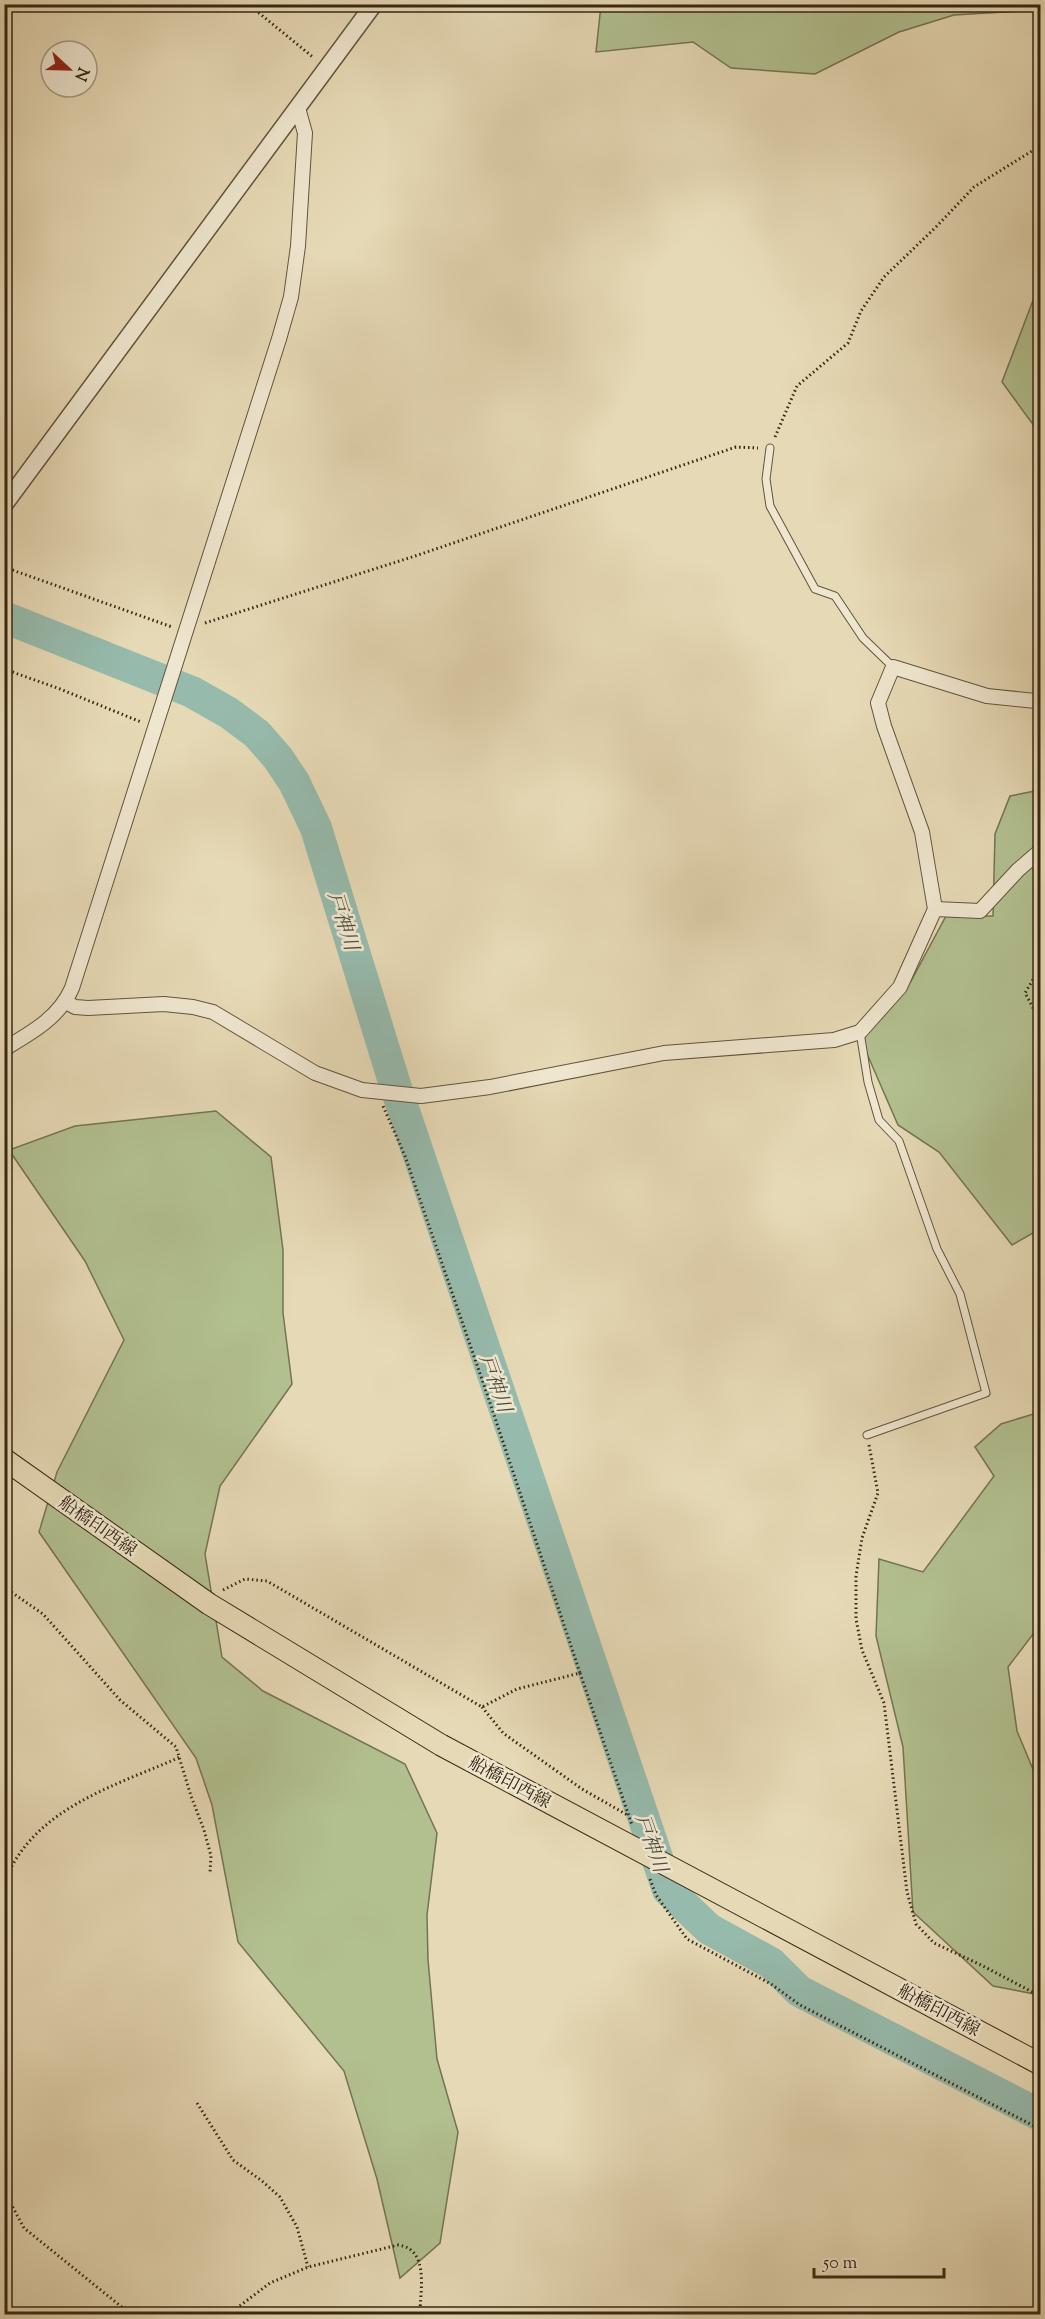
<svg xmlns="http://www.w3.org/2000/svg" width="1045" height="2319" viewBox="0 0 1045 2319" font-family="'Sorts Mill Goudy','Noto Serif JP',serif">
<rect width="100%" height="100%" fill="#e6d9b5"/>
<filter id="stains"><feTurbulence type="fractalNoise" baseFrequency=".00333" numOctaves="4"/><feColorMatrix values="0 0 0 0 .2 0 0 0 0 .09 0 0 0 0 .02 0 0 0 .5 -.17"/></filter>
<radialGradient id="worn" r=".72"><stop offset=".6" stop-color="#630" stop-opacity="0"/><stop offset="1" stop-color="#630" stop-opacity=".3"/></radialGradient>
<g fill="#b2c090" stroke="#747452" stroke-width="1.5">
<path d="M601,5V4L1034,5L1022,11L954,15L899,32L815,74L731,68L693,42L596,52Z"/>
<path d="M1040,282V434L1002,382Z"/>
<path d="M1040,790V1229L1012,1245L939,1152L898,1125L861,1040L911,981L946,916H993L995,834L1010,796Z"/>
<path d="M216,1111L271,1157L283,1250V1313L292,1384L220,1486L205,1554L222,1657L263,1691L405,1764L437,1833L427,1915L428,1960L437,2059L458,2132L440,2243L400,2278L377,2179L344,2071L238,1942L212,1805L196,1758L39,1532L57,1472L124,1340L85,1261L9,1150L75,1126Z"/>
<path d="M1040,1412V1625L1008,1667L1017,1731L1040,1786V1995L993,1986L913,1912L903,1747L876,1636L879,1559L923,1572L994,1476L975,1447L1001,1424Z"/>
</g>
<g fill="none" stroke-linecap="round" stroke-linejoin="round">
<path stroke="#96baac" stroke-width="32" d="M4,617L192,692L229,713L257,734L278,758L294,782L316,828L395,1085L668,1890L709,1929L771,1963L799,1991L1040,2115"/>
<g stroke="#62543c" stroke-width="9">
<g id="service">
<path d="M770,448L766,479L770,506L815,589L835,596L863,638L893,667"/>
<path d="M860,1032L868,1082L879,1120L899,1141L937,1249L960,1294L986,1393L867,1435"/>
</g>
</g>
<g stroke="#62543c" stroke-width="16">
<g id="minor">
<path d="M935,909L980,911L1018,870L1040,851"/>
<path d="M66,1002L75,1007L88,1008L164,1004L193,1007L213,1012L315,1073L362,1090L421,1096L490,1087L664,1053L834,1040L860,1032L900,987L935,909L922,832L884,726L878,703L893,667L987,696L1036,701L1040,699"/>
<path d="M4,1049C31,1033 59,1018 72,988L279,339L291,297L298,246L305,133L298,108"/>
</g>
</g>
<g stroke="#62543c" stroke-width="19">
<path id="tertiary" d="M4,505L374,4"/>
</g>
<g stroke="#362713" stroke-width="23">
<path id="primary" d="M4,1459L209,1604L441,1745"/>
</g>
<g stroke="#362713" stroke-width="3" stroke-dasharray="1.5 3" stroke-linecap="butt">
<path d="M248,4L314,58"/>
<path d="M775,437L797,386L848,343L861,311L884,277L936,227L974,187L1040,146"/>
<path d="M4,567L172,627"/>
<path d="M205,623L415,556L736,447L758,448"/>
<path d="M4,669L60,689L141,722"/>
<path d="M1040,968L1025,993L1040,1021"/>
<path d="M869,1445L878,1493L862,1538L856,1576V1619L862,1650L884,1703L907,1892L916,1924L934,1943L981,1965L1040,1996"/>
<path d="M4,1587L43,1614L120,1700L176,1747L191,1796L204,1830L211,1856L210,1872"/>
<path d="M223,1590L245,1579L267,1581L482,1707L517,1689L580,1673L488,1397L405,1156L383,1106"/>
<path d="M580,1673L632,1825"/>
<path d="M482,1707L503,1733L582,1789L629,1816"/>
<path d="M650,1879L656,1895L687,1939L771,1984L800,2005L1040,2129"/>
<path d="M4,1883C33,1808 113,1787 180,1757"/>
<path d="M197,2103L233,2160L262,2181L280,2197L297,2227L308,2267"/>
<path d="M4,2191L24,2228L123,2308"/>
<path d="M229,2314L270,2283L308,2267L398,2245C430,2249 420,2291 420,2314"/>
<path d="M962,2314L989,2309H1040"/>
</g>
<use href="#service" stroke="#efe6cf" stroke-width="7"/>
<use href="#minor" stroke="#efe6cf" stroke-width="14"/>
<use href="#tertiary" stroke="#efe6cf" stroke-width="16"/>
<use href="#primary" stroke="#e6d9b5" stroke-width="21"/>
<g stroke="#362713" stroke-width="23" stroke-linecap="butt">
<path id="primary-bridge" d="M441,1745L1040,2064"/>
</g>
<use href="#primary-bridge" stroke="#e6d9b5" stroke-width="21"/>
</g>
<g text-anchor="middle" stroke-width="5" stroke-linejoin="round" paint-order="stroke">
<g font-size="18" fill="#362713" stroke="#efe6cf">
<text transform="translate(98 1526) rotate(35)" y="6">船橋印西線</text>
<text transform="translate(510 1782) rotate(28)" y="6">船橋印西線</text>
<text transform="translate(939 2010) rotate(28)" y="6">船橋印西線</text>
</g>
<g font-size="20" font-style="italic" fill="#4e4c39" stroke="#efe6cf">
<text transform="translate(344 921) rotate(73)" y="7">戸神川</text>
<text transform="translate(496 1383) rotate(71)" y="7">戸神川</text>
<text transform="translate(652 1843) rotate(71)" y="7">戸神川</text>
</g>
</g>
<rect width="1045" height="2319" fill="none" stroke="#e6d9b5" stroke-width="24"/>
<rect x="6" y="6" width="1033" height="2307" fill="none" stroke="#362713" stroke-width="3"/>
<rect x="12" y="12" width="1021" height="2295" fill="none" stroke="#362713" stroke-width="1.5"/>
<g transform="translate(69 69) rotate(112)"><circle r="28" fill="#efe6cf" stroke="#a59a84" stroke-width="1.5"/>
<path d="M0-4.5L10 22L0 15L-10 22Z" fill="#8f2418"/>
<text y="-9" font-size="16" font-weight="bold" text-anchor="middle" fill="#362713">N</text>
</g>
<path d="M814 2268v9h130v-9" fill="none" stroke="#362713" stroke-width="3"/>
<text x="823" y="2268" font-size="18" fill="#362713" stroke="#efe6cf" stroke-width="4.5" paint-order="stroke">50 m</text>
<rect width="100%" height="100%" filter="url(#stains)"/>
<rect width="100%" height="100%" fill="url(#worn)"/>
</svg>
